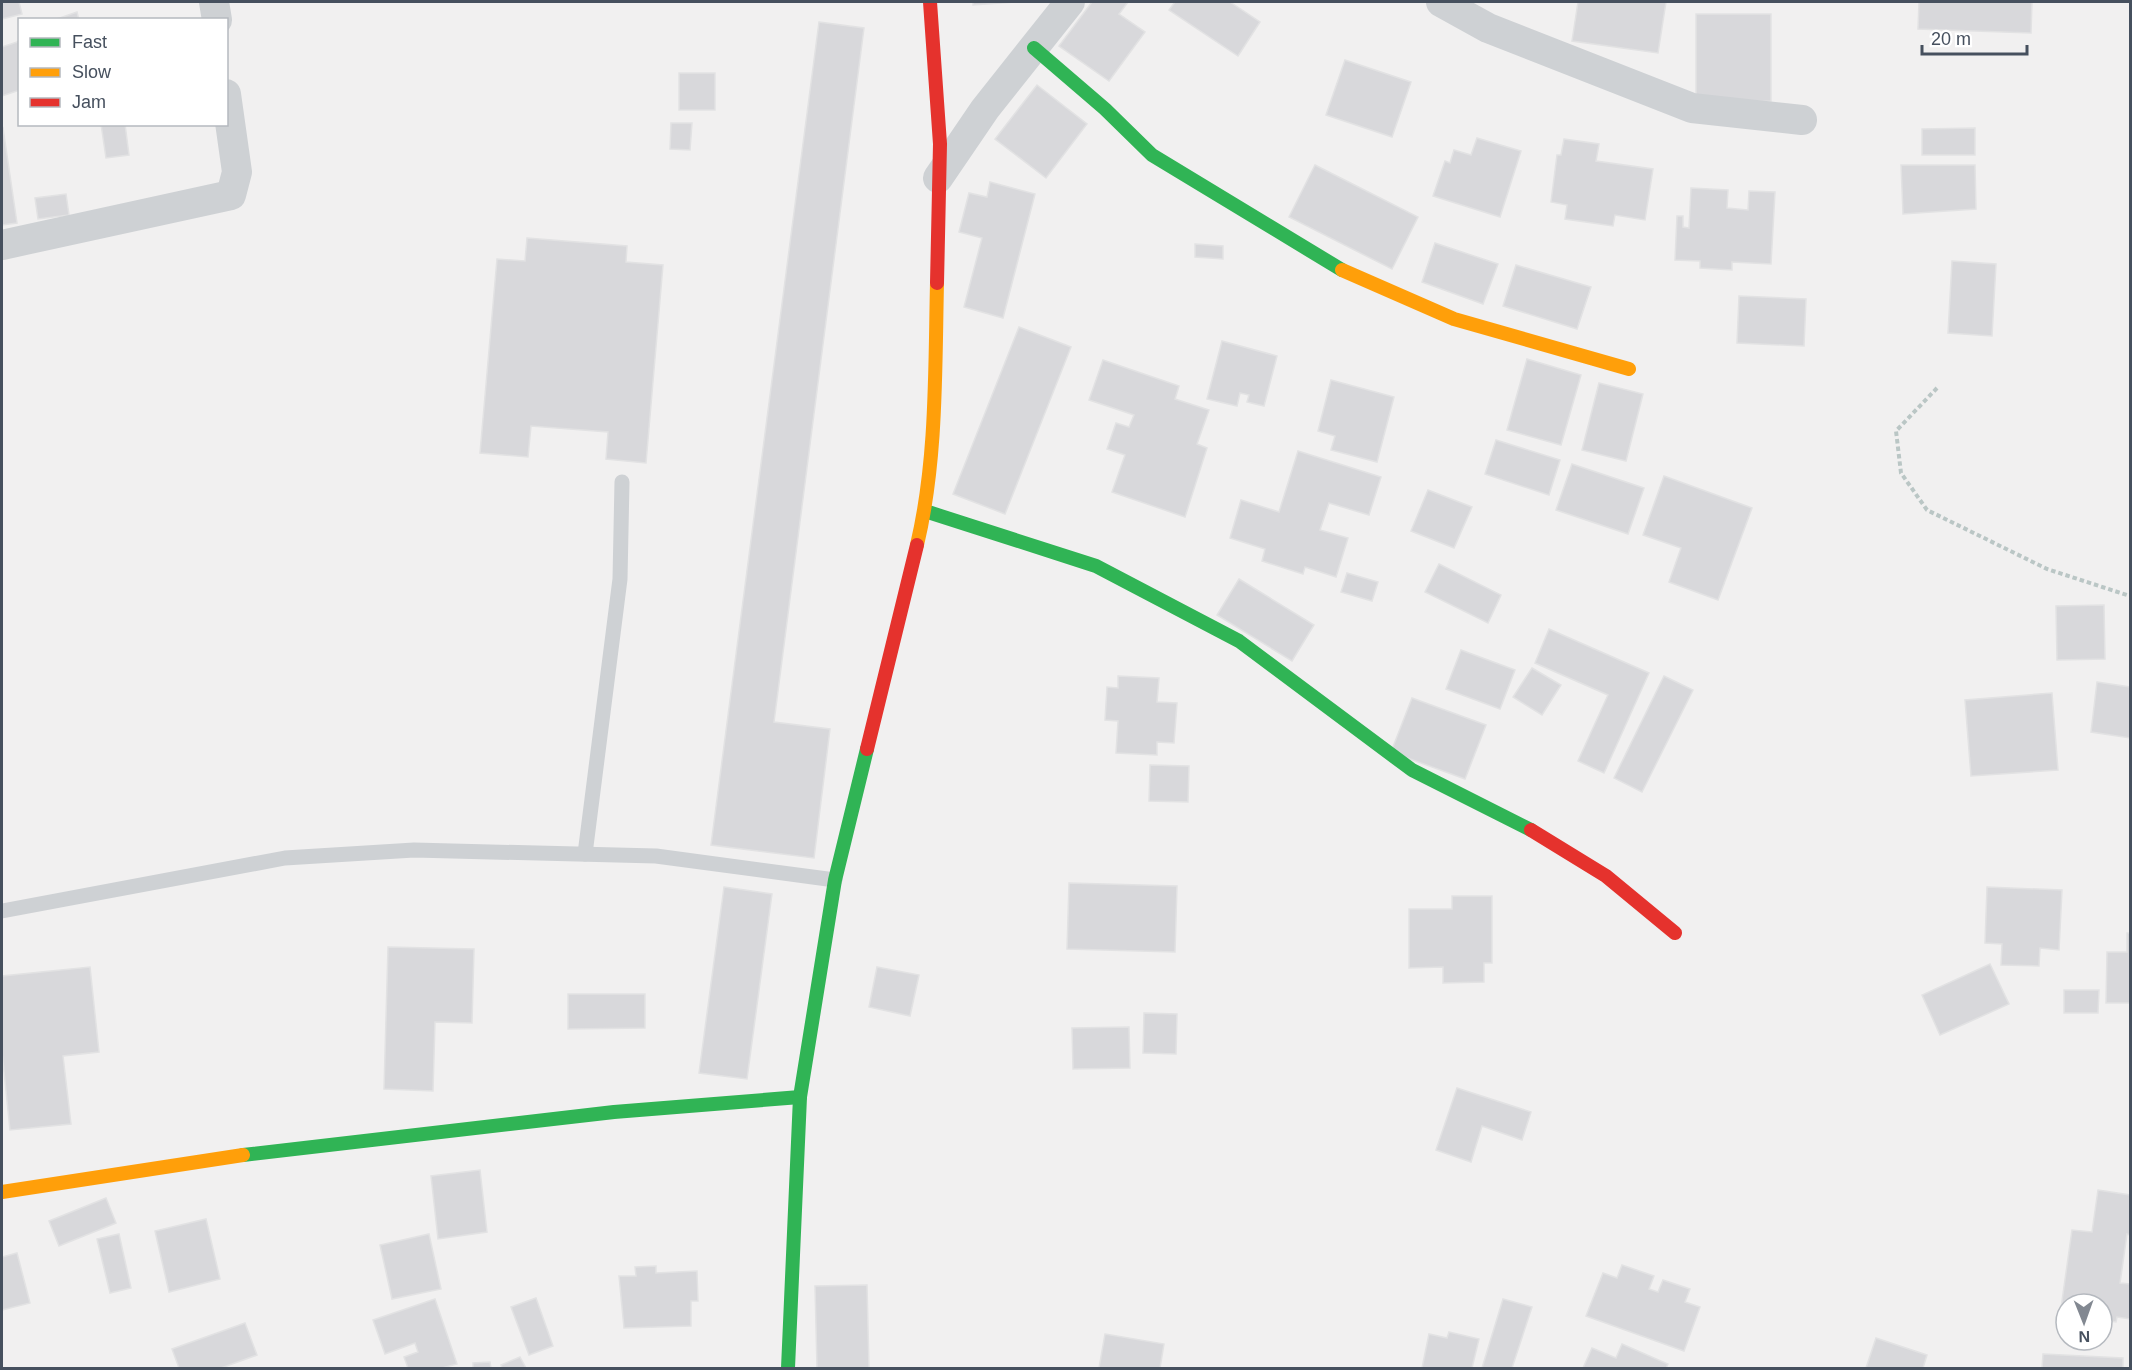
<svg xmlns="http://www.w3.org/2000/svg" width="2132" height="1370" viewBox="0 0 2132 1370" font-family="Helvetica,sans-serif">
<rect width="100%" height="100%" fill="#f1f0f0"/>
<g fill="#d8d8db" stroke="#e2e2e3" stroke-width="1.5">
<path d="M2,2H19L22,14L2,19Z"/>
<path d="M973,2H1015L973,5Z"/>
<path d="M1092,2H1128L1119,14L1145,32L1109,81L1059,46Z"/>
<path d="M1175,2H1230L1260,22L1238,56L1169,10Z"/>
<path d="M1572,2H1666L1658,53L1572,41L1578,2Z"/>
<path d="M1919,2H2032L2031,33L1918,29Z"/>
<path d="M77,12L79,20H54Z"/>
<path d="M1696,14H1771V101L1696,102Z"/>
<path d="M819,22L864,28L774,722L830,729L814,858L711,845Z"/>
<path d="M20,41V90L2,96V44V47Z"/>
<path d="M1345,60L1411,82L1392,137L1326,115Z"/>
<rect x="679" y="73" width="36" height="37"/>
<path d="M1037,85L1087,124L1046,178L995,139Z"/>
<path d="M671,123H692L690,150L670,149Z"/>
<path d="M101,124H125L129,155L106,158Z"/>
<path d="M3,128L17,223L2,225V129Z"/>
<path d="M1975,128V155H1922V129Z"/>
<path d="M1477,138L1521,151L1500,217L1433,196L1445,161L1450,163L1454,150L1471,155Z"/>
<path d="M1564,139L1599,144L1596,161L1653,169L1645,220L1615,215L1613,226L1565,219L1567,205L1551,202L1557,155H1561Z"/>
<path d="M1315,165L1418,217L1392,269L1289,217Z"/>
<path d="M1901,165H1975L1976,209L1903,214Z"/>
<path d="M990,182L1035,194L1003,318L964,307L982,238L959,232L969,193L987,197Z"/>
<path d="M1691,188L1728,190L1727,208L1748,210L1749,191L1775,192L1771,264L1732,262V270L1700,268V261L1675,260L1677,216H1683V227L1689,228Z"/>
<path d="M66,194L69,215L38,219L35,198Z"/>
<path d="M527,238L627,246L626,262L663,265L646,463L606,459L608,432L531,426L528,457L480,453L497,259L525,261Z"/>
<path d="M1435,243L1498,264L1483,304L1422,282Z"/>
<path d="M1195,244L1223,246V259L1195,257Z"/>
<path d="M1952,261L1996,264L1992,336L1948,333Z"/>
<path d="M1516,265L1591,287L1577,329L1503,306Z"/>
<path d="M1739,296L1806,299L1804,346L1737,343Z"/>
<path d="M1019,327L1071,347L1005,514L953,494Z"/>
<path d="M1222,341L1277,356L1264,406L1247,402L1249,395L1240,393L1237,406L1207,399Z"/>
<path d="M1527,359L1581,375L1561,445L1507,430Z"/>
<path d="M1103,360L1179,386L1175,399L1209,410L1197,444L1207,448L1185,517L1112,492L1125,455L1107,449L1116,423L1129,427L1134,415L1089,400Z"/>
<path d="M1331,380L1394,397L1377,462L1331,450L1335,436L1318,431Z"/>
<path d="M1599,383L1643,394L1626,461L1582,450Z"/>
<path d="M1496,440L1560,460L1549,495L1485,474Z"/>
<path d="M1298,451L1381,477L1369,515L1329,503L1320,530L1348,538L1336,577L1305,567L1303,574L1262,561L1265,549L1230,538L1241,500L1279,512Z"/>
<path d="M1572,464L1644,488L1628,534L1556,510Z"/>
<path d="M1664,476L1752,508L1718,600L1669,582L1681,548L1643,535Z"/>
<path d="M1428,490L1472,507L1454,548L1411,531Z"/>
<path d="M1439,564L1501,595L1488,623L1425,592Z"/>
<path d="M1347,573L1378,582L1372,601L1341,592Z"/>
<path d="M1239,579L1314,625L1292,661L1217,615Z"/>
<path d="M2104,605L2105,659L2057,660L2056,606Z"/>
<path d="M1549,629L1649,673L1604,773L1578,761L1608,695L1535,663Z"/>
<path d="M1461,650L1515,670L1500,709L1446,689Z"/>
<path d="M1532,668L1561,685L1542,715L1513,697Z"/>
<path d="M1118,676L1159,678L1157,702L1177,703L1174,743L1157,742V755L1116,753L1118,721L1105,720L1107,687L1118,688Z"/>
<path d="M1664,676L1693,690L1642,792L1614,778Z"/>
<path d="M2097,682L2130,687V738L2091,732Z"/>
<path d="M2052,693L2058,770L1971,776L1965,700Z"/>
<path d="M1412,698L1486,725L1465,779L1391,752Z"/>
<path d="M1150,765L1189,766L1188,802L1149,801Z"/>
<path d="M1069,883L1177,886L1175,952L1067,949Z"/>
<path d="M724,887L772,894L747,1079L699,1073Z"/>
<path d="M1987,887L2062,890L2059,950L2040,948L2039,966L2001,965L2002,944L1985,943Z"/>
<path d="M1452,896H1492V963H1484V982L1443,983V967L1409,968V909H1452Z"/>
<path d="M2127,933H2130V1003H2106L2107,952H2127Z"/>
<path d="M388,947L474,949L472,1023L435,1022L433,1091L384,1089Z"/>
<path d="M1990,964L2009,1004L1940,1035L1922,995Z"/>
<path d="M90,967L99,1052L63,1056L71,1124L10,1130L2,1052V976Z"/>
<path d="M877,967L919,975L910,1016L869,1007Z"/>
<path d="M2064,990H2099L2098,1013H2064Z"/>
<path d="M568,994H645V1028L568,1029Z"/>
<path d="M1144,1013L1177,1014L1176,1054L1143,1053Z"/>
<path d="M1129,1027L1130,1068L1073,1069L1072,1028Z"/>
<path d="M1457,1088L1531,1112L1522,1140L1482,1126L1471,1162L1436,1150Z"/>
<path d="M480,1170L487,1232L438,1239L431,1176Z"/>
<path d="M2098,1190L2130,1195V1235L2127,1234L2120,1283L2130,1284V1319L2117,1317L2116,1322L2102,1320V1304H2066V1308H2061L2072,1230L2092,1232Z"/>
<path d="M106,1198L116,1223L59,1246L49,1221Z"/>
<path d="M206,1219L220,1279L169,1292L155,1231Z"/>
<path d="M119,1234L131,1288L110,1293L97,1239Z"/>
<path d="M429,1234L441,1289L392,1299L380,1245Z"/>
<path d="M17,1253L30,1303L2,1310V1257Z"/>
<path d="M1622,1265L1654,1276L1649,1289L1658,1292L1663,1280L1690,1289L1685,1302L1700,1307L1684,1351L1586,1316L1603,1273L1617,1278Z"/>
<path d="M656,1266V1273L697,1271L698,1301H691V1326L624,1328L619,1276H636L635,1267Z"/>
<path d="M867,1285L869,1368H817L815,1286Z"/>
<path d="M536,1298L553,1346L529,1355L511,1307Z"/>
<path d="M435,1299L457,1364L442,1368H408L404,1357L418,1352L415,1343L385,1354L373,1320Z"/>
<path d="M1503,1299L1532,1307L1512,1368H1482Z"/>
<path d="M245,1323L257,1355L221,1368H179L172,1349Z"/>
<path d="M1449,1332L1479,1339L1472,1368H1422L1429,1334L1447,1338Z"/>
<path d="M1105,1334L1164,1344L1160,1368H1099Z"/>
<path d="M1876,1338L1927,1355L1923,1368H1866Z"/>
<path d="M1622,1344L1668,1364L1666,1368H1583L1592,1348L1616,1358Z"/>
<path d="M2043,1354L2123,1358V1368H2042Z"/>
<path d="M520,1357L526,1368H502L501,1365Z"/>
<path d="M490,1362L491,1368H473V1363Z"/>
</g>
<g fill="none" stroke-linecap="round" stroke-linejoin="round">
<path stroke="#bac6c5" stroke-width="4" stroke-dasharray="4.5 3" stroke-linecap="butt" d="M1937,388L1896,431L1901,473L1927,510L2047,569L2130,596"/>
<g stroke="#ced1d4" stroke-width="15">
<path d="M585,854L620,579L622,482"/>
<path d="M2,911L285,858L414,850L656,856L835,880"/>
</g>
<g stroke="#ced1d4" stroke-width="30">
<path d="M214,2L217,20"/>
<path d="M1441,2L1488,28L1692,108L1802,120"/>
<path d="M938,178L985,109L1070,2"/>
<path d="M2,245L231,195L237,172L226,94"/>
</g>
<g stroke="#30b455" stroke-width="14">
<path d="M1034,48L1105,109L1152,155L1342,270"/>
<path d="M925,511L1096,566L1239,641L1412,770L1531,830"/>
<path d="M243,1155L614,1112L800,1097"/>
<path d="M788,1368L800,1097L835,880L867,749"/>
</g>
<g stroke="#ff9f0a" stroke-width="14">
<path d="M1342,270L1454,319L1629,369"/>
<path d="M917,545C937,461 935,369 937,283"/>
<path d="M2,1192L243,1155"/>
</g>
<g stroke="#e5322d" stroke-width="14">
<path d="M930,2L940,144L937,283"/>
<path d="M867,749L917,545"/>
<path d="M1531,830L1606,876L1675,933"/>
</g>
</g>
<rect width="2132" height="1370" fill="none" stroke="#46505e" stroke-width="6"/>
<rect x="18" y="18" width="210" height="108" fill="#ffffff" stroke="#b5b9bf" stroke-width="1.5"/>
<rect x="30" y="38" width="30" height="9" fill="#30b455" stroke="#b5b9bf" stroke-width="1.5"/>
<text x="72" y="48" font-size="18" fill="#46505e">Fast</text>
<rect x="30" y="68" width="30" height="9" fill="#ff9f0a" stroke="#b5b9bf" stroke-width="1.5"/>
<text x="72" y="78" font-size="18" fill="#46505e">Slow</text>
<rect x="30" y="98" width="30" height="9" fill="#e5322d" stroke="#b5b9bf" stroke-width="1.5"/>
<text x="72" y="108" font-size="18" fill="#46505e">Jam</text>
<g transform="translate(2084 1322) rotate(179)"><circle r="28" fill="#ffffff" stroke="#b5b9bf" stroke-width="1.5"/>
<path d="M0-4.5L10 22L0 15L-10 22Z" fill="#828891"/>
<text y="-9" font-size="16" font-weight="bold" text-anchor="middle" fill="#46505e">N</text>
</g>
<path d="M1922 45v9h105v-9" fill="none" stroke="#46505e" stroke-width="3"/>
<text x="1931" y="45" font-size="18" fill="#46505e" stroke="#ffffff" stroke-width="4.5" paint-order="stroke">20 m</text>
</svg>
